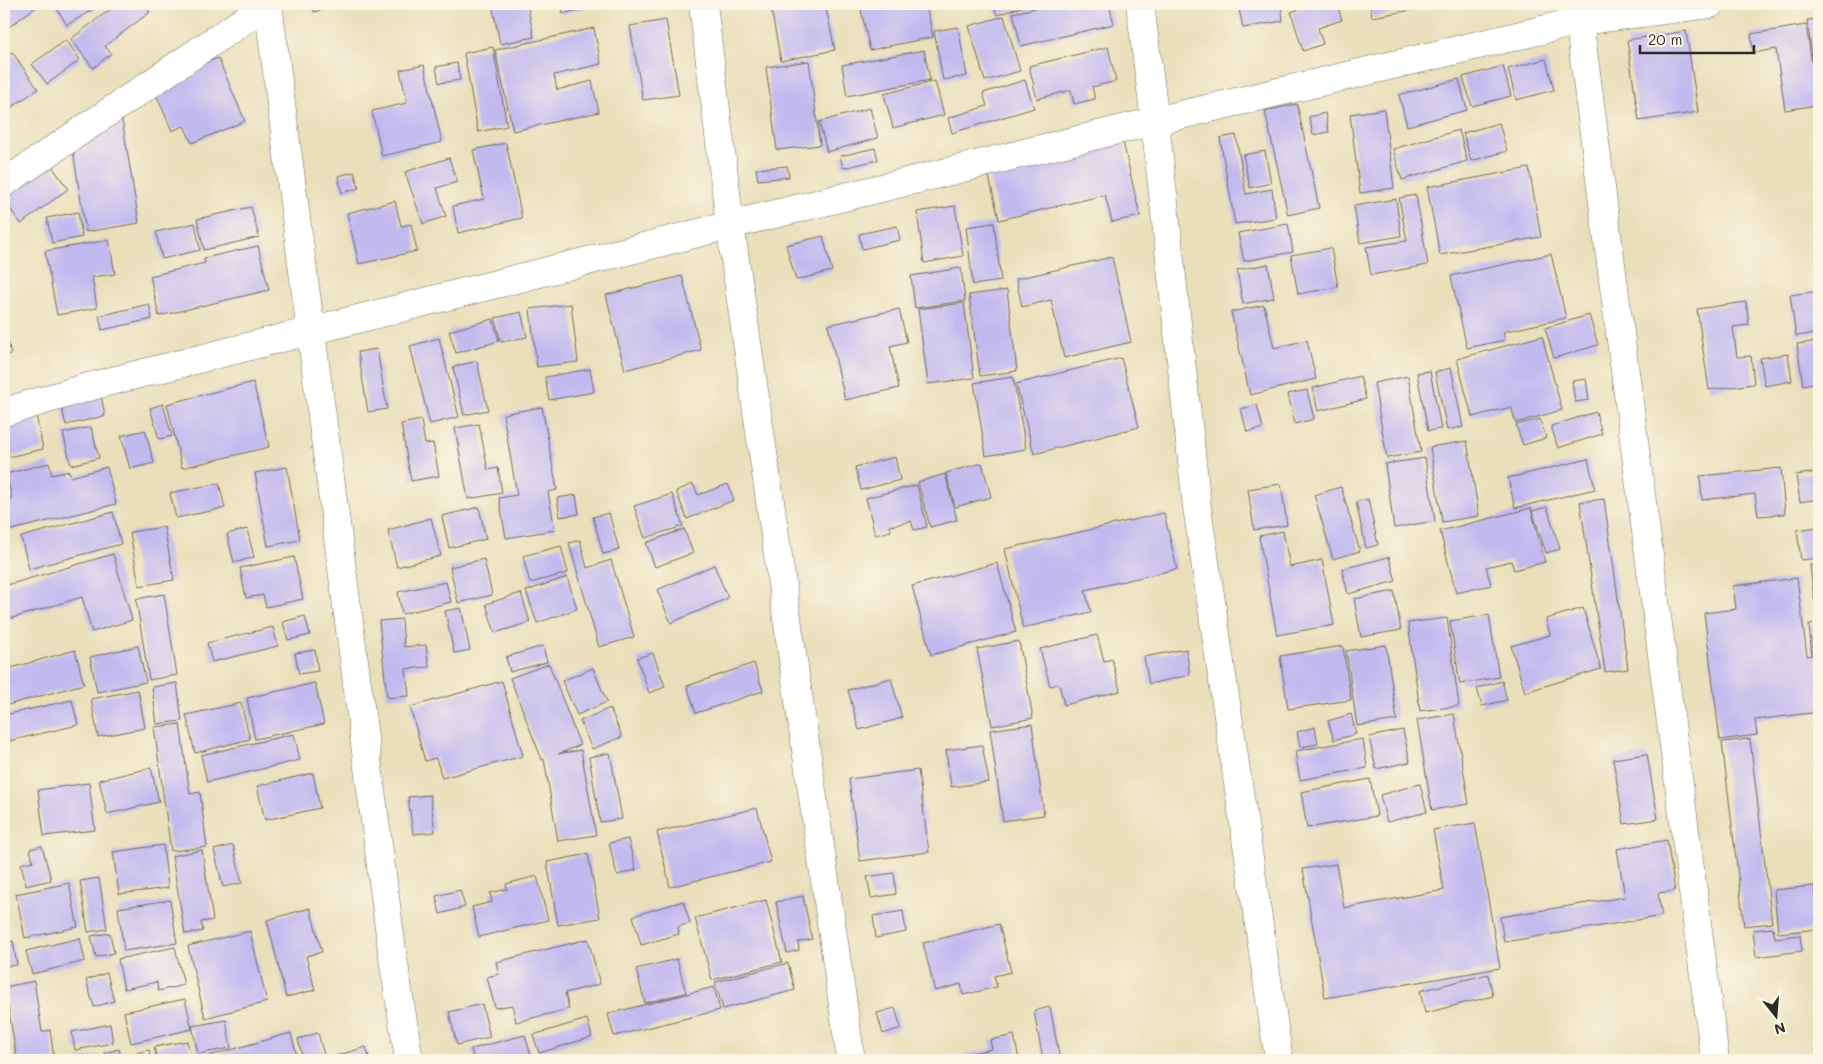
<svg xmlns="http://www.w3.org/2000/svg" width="1823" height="1064" viewBox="0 0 1823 1064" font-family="Mali,sans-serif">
<rect width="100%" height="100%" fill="#fcf5e5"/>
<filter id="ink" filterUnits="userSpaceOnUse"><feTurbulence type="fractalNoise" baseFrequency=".02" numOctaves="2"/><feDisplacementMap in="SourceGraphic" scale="10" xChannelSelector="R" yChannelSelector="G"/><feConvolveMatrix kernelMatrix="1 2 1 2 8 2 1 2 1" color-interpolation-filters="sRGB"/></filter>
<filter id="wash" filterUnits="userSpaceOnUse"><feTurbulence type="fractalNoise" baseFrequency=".0096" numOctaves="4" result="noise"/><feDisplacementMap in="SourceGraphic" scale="20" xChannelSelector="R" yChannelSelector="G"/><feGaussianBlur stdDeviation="1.12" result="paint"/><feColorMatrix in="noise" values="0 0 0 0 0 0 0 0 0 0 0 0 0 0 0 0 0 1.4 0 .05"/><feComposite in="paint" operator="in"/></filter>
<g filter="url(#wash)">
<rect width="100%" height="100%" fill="#e9dfba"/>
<g id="blocks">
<g fill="#c2baef">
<path d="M4,4H40L9,27L4,21Z"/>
<path d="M54,4H102L67,25Z"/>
<path d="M117,4H144L150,12L105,46L111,54L93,68L71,39Z"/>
<path d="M312,4H339L340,6L314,12Z"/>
<path d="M492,4H527L534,37L500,44Z"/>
<path d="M561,4H599L563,14Z"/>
<path d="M770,4H825L835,50L781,61Z"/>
<path d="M868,4H926L933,37L870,50L860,5Z"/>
<path d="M993,4H1027V5L997,15Z"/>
<path d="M1054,4H1109L1114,24L1021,46L1013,13Z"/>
<path d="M1238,4H1281L1283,21L1243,28Z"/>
<path d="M1315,4H1337L1342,20L1318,28L1323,44L1303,51L1291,12Z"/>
<path d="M1370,4H1411L1412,10L1372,17Z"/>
<path d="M1004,16L1020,71L985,81L969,26Z"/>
<path d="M1819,19V62L1813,63L1807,20Z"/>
<path d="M666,20L679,95L643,100L630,26Z"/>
<path d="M1806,25L1818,105L1785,110L1776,49L1753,53L1751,34Z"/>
<path d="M958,27L967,76L943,80L934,31Z"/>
<path d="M594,28L601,64L554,75L557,90L592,81L599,112L513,131L495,50Z"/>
<path d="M1686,31L1698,112L1639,121L1627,40Z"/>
<path d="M66,40L80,60L47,84L32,64Z"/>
<path d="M493,47L507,126L478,132L464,53Z"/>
<path d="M1108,47L1116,81L1092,87L1095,99L1074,104L1071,90L1037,99L1029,66Z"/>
<path d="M924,50L930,80L847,96L842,65Z"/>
<path d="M12,52L38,89L9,109L4,101V58Z"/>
<path d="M218,58L245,121L192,143L184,126L172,131L152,85Z"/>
<path d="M1546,59L1554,90L1516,100L1508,69Z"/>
<path d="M809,61L820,145L777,150L766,67Z"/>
<path d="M457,63L460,80L439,83L436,67Z"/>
<path d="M424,65L442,142L382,156L372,111L407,103L400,70Z"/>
<path d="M1503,66L1511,96L1472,106L1463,77Z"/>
<path d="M1459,79L1467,110L1407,126L1399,95Z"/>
<path d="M1025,80L1034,108L952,133L948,118L987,106L983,93Z"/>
<path d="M935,81L944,115L893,128L884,94Z"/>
<path d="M1297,104L1319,208L1288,215L1265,111Z"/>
<path d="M870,108L878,138L827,152L819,122Z"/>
<path d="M1384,109L1394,188L1360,193L1350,114Z"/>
<path d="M121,113L139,223L86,232L73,151Z"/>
<path d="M1325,113L1329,132L1313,135L1309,117Z"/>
<path d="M1499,123L1507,151L1471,161L1463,133Z"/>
<path d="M1459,130L1467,161L1402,180L1393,149Z"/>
<path d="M1236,135L1246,194L1272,189L1276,218L1235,224L1220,138Z"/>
<path d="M1123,142L1140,216L1112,222L1105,195L999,220L988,172Z"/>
<path d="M506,143L522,218L458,233L453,206L484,199L473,150Z"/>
<path d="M875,148L878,160L843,168L840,156Z"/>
<path d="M1265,151L1271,183L1250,188L1243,155Z"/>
<path d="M449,158L457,182L437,188L446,216L423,224L405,172Z"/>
<path d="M51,165L68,189L21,224L4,200Z"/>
<path d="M787,166L789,177L758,180L756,169Z"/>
<path d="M1529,168L1541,237L1440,255L1427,187Z"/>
<path d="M354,172L359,188L342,193L338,176Z"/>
<path d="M1416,195L1428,265L1371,275L1366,247L1407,241L1399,198Z"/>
<path d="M1396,199L1401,236L1360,243L1354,206Z"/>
<path d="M395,201L401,226L411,224L417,251L359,264L347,213Z"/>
<path d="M955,206L963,256L924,263L917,212Z"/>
<path d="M251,207L259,237L204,250L197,219Z"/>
<path d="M78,212L82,237L52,243L47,218Z"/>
<path d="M195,223L200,250L162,259L156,232Z"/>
<path d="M994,223L1001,281L973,285L966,227Z"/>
<path d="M1288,224L1293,252L1244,261L1238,233Z"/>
<path d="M897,226L900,240L862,249L859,234Z"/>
<path d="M823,236L832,271L796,280L786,245Z"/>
<path d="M109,240L115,274L92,277L97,308L57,315L45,251Z"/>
<path d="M258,246L269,290L159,316L150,276L205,263L204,258Z"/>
<path d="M1331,248L1338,287L1298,294L1291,255Z"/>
<path d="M1551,254L1566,318L1503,332L1505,340L1467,348L1451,276Z"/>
<path d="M1112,257L1131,342L1064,358L1051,300L1022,307L1016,279Z"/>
<path d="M1268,264L1274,298L1243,304L1237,270Z"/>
<path d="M961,268L965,301L915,308L911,276Z"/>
<path d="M682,276L701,350L625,370L606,295Z"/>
<path d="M1007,290L1017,371L980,376L969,295Z"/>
<path d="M1819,291V333L1796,336L1790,295Z"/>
<path d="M1746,302L1749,325L1733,327L1737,357L1751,356L1754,384L1709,390L1697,309Z"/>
<path d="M964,303L974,378L928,384L918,309Z"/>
<path d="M149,304L152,319L102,330L99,316Z"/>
<path d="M571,304L578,362L537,367L530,309Z"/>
<path d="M1264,305L1274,348L1307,340L1316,379L1250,395L1231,312Z"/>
<path d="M899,309L907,342L890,346L899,388L845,400L828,325Z"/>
<path d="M521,312L527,337L501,342L495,318Z"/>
<path d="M1589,315L1598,345L1554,358L1545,328Z"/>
<path d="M493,319L499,341L456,353L449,331Z"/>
<path d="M4,325L11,354L4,355Z"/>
<path d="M1542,336L1562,410L1516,423L1511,407L1472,417L1457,359Z"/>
<path d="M439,338L459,417L430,424L410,346Z"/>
<path d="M1819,341V382L1803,385L1797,344Z"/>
<path d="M377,349L387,409L368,412L358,352Z"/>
<path d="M1788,354L1792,381L1765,386L1760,358Z"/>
<path d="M1121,358L1139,427L1034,454L1016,384Z"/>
<path d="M477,361L488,410L464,415L453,367Z"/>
<path d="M1451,368L1463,427L1447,430L1435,372Z"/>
<path d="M590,369L594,392L549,400L545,377Z"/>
<path d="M1430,371L1441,429L1428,431L1417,373Z"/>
<path d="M1360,376L1366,399L1318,411L1313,388Z"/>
<path d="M1408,376L1421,452L1387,458L1374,383Z"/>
<path d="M1013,377L1026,449L986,456L974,383Z"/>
<path d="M1586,379L1589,400L1575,402L1572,381Z"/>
<path d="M253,382L269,447L182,468L167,404Z"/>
<path d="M1307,390L1314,419L1295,424L1288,394Z"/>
<path d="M101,395L105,416L66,425L61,405Z"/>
<path d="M163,404L172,436L159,439L150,408Z"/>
<path d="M1257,405L1263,428L1247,432L1241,409Z"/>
<path d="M542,407L557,490L548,492L555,530L506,538L499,498L517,495L503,414Z"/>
<path d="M1596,412L1602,434L1558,448L1551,426Z"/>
<path d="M36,415L43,449L4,458V422Z"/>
<path d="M1540,419L1546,438L1523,445L1516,425Z"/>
<path d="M421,420L425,444L433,443L439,476L411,481L401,424Z"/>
<path d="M479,424L488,470L498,468L502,493L468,499L455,428Z"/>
<path d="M91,427L99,458L71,465L63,433Z"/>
<path d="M145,430L154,463L130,469L121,436Z"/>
<path d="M1467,441L1479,516L1442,522L1430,447Z"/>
<path d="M895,457L900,480L861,490L855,467Z"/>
<path d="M1425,458L1435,521L1394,528L1385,464Z"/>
<path d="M1588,459L1595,489L1515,508L1508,478Z"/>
<path d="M49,463L52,475L69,471L71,477L107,467L116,504L4,532V501L12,498L6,474Z"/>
<path d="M982,463L991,497L955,507L946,473Z"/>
<path d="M287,467L300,540L268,546L255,473Z"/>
<path d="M1781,468L1785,514L1758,516L1755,494L1702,500L1700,476Z"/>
<path d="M1819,472V499L1800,502L1796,475Z"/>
<path d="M945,474L957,520L930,527L918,482Z"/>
<path d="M219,483L225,508L176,518L170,493Z"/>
<path d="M693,484L698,495L728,484L734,500L687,519L676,491Z"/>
<path d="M1281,484L1287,525L1254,530L1248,489Z"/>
<path d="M917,485L927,527L914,530L911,521L890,526L891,531L875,535L866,498Z"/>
<path d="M1341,487L1360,551L1333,559L1314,495Z"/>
<path d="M672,494L683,526L645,538L634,506Z"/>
<path d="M576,495L579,514L560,517L557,498Z"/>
<path d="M1368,499L1378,545L1366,548L1356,502Z"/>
<path d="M1604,499L1628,669L1605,672L1580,502Z"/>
<path d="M479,507L486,539L449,548L442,516Z"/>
<path d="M1547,507L1560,549L1546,553L1532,511Z"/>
<path d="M1531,508L1545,562L1514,570L1511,561L1486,567L1491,585L1456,593L1440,531Z"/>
<path d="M113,512L121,544L29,569L21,537Z"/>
<path d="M609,513L619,550L603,554L593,517Z"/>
<path d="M1164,513L1177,569L1085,590L1091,612L1023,628L1005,549Z"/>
<path d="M431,518L441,556L397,567L388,530Z"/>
<path d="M164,527L174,580L139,586L130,532Z"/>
<path d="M1818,527L1819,558L1801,560L1797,530Z"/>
<path d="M247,529L254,557L234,563L227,534Z"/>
<path d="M684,529L693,553L655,567L646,543Z"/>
<path d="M1283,531L1290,567L1322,560L1334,625L1277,635L1259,536Z"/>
<path d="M580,540L587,568L611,560L634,637L599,647L569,543Z"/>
<path d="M561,546L568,573L530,583L523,556Z"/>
<path d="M113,554L132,620L92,632L82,597L6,620L4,614V586Z"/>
<path d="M294,557L303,599L266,607L263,595L246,598L240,568Z"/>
<path d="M1389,557L1396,581L1348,594L1342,569Z"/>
<path d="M484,559L492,595L458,603L450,567Z"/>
<path d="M997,563L1016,632L931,655L912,586Z"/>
<path d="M714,565L728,598L671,623L657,590Z"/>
<path d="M1810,565H1819V599H1814Z"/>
<path d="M567,577L577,609L537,623L526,591Z"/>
<path d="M1797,578L1807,656L1812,655L1809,625L1819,624V712L1755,720L1757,735L1720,740L1704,613L1736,609L1733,586Z"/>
<path d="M446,582L451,602L402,614L398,592Z"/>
<path d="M1394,591L1401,630L1361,637L1354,599Z"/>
<path d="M521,593L530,622L495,633L486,604Z"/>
<path d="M164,594L177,675L149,680L136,599Z"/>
<path d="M461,608L470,650L454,653L445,611Z"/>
<path d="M1583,608L1601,669L1525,692L1511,646L1550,635L1546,619Z"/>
<path d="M1489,615L1499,677L1460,684L1450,621Z"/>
<path d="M305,616L310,635L288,640L283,622Z"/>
<path d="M1447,618L1459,706L1420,711L1408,623Z"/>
<path d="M402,619L404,647L426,645L429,667L406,669L409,696L387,698L379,621Z"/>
<path d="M273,627L278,646L212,662L207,643Z"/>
<path d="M1097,635L1104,661L1112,659L1120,691L1064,705L1059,684L1050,686L1040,649Z"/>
<path d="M1019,641L1033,718L992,726L977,649Z"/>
<path d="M1386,645L1397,720L1357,726L1346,651Z"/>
<path d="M138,646L146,682L97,692L90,657Z"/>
<path d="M543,646L547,662L510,672L506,657Z"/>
<path d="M1343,646L1351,700L1288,709L1280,656Z"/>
<path d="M1186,649L1190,675L1149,684L1144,657Z"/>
<path d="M75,650L84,684L4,706V670Z"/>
<path d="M315,650L318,671L299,674L295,653Z"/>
<path d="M653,653L665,687L649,693L637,658Z"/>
<path d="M754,663L763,691L696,713L687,686Z"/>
<path d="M549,664L580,745L558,754L581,750L596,835L558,841L544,759L542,760L510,678Z"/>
<path d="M593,668L607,702L577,715L562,681Z"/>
<path d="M891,678L902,718L859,730L848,690Z"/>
<path d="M502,681L523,756L442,778L436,758L425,761L410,707Z"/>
<path d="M1502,681L1507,700L1482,706L1477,688Z"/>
<path d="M177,683L182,721L157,724L152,687Z"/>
<path d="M315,683L324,724L255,739L247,698Z"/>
<path d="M138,690L145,728L98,737L91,699Z"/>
<path d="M72,700L78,725L4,742V715Z"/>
<path d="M241,703L250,739L195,753L186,715Z"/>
<path d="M610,708L622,737L592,749L580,721Z"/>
<path d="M1351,714L1356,734L1334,740L1328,721Z"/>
<path d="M1454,714L1469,804L1432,810L1417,720Z"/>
<path d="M180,724L190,794L200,792L207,847L171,851L154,727Z"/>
<path d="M1032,724L1044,815L1003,821L990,730Z"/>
<path d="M1315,727L1318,744L1300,747L1297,732Z"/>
<path d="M1403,730L1410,762L1376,769L1369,737Z"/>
<path d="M294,734L300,760L207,782L201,755Z"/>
<path d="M1363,739L1367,768L1300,780L1295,751Z"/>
<path d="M1750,739L1772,923L1744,926L1722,742Z"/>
<path d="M982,745L989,782L951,787L946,750Z"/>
<path d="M610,753L622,819L600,822L589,757Z"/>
<path d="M1647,754L1658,819L1624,824L1613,759Z"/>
<path d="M151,768L159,802L107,814L99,780Z"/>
<path d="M918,770L929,852L860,861L849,779Z"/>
<path d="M313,773L320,808L265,820L257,786Z"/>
<path d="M1370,779L1377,816L1307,828L1301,792Z"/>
<path d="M89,783L95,830L44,836L38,790Z"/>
<path d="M1420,784L1427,812L1387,822L1380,795Z"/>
<path d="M430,795L435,832L413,834L408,797Z"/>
<path d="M757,808L771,862L670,887L657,832Z"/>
<path d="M1475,823L1500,968L1325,998L1303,869L1336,864L1344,908L1444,890L1433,830Z"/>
<path d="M628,839L636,870L617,875L609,843Z"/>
<path d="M1667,840L1675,891L1658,893L1662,916L1504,942L1500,917L1625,897L1617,849Z"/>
<path d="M163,845L168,888L119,894L113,852Z"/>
<path d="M233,845L242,883L223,887L214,850Z"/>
<path d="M42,846L51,880L26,886L21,864L33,861L30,849Z"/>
<path d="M202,850L213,920L201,922L203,931L185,934L172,856Z"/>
<path d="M588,854L600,918L558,925L547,862Z"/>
<path d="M894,873L896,894L871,898L867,877Z"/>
<path d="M537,876L548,920L479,937L472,907L492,902L490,893L507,889L506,884Z"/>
<path d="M99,878L107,929L88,932L80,881Z"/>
<path d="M69,883L78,927L25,938L16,894Z"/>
<path d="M1814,886L1819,929L1778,933L1774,890Z"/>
<path d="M460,890L465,907L440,914L436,896Z"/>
<path d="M803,896L812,939L798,942L799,950L787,953L776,902Z"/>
<path d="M170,900L177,943L124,951L118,908Z"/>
<path d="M766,900L782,962L712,980L695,918Z"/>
<path d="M683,901L690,923L678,927L679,934L641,945L633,916Z"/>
<path d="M310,908L322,952L306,956L315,990L286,997L267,920Z"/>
<path d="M903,911L906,932L876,938L873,916Z"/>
<path d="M999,924L1011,972L994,976L997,987L963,995L961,984L935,991L923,943Z"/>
<path d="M1773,928L1775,938L1800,935L1802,951L1756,957L1753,930Z"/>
<path d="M250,931L267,1002L205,1018L188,946Z"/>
<path d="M110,933L114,953L96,957L91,936Z"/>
<path d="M80,938L85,961L32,974L26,951Z"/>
<path d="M588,939L600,984L565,993L569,1009L516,1022L512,1005L495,1008L487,977L499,974L496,962Z"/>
<path d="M13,941L17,965L7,966L4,943Z"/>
<path d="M175,947L184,985L158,991L157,982L124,989L118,959Z"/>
<path d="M677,959L686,993L645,1003L636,969Z"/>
<path d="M788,963L795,990L723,1009L715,982Z"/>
<path d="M107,973L114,1001L94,1007L86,980Z"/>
<path d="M1488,974L1493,996L1425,1013L1420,991Z"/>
<path d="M34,981L42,1032L50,1030L54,1058L42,1060H17L5,987Z"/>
<path d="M714,987L720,1010L614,1036L608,1014Z"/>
<path d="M185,999L192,1029L131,1043L124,1012Z"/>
<path d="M482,1004L490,1037L457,1045L449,1012Z"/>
<path d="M1050,1007L1060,1060H1043L1034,1011Z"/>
<path d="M895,1008L901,1028L883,1034L877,1013Z"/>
<path d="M587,1019L592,1037L539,1053L533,1035Z"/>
<path d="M226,1020L231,1048L198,1054L192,1026Z"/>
<path d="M110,1024L113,1043L75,1050L72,1032Z"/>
<path d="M291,1033L298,1060H210L209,1056Z"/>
<path d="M318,1033L325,1059L366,1047L370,1060H303L298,1039Z"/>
<path d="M525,1035L531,1056L514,1060H474L471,1049Z"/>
<path d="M1014,1035L1019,1060H968L967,1054L992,1049L990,1040Z"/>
<path d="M187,1041L192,1060H157L154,1047Z"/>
<path d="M119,1049L122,1060H106L104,1053Z"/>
<path d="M149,1050L151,1060H127L126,1055Z"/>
<path d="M99,1056V1060H77V1059Z"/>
</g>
</g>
</g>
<g filter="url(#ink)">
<use href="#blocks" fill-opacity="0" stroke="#6e6a5d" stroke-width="1"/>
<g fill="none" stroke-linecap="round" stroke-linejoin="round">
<g stroke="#6e6a5d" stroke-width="29">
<g id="minor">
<path d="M268,4L393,958L409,1060"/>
<path d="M703,4L730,225L851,1060"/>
<path d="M1140,4L1155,121L1197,507L1279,1060"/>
<path d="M1577,4L1715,1060"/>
<path d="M4,183L268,4"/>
<path d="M4,412L92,386L730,225L1155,121L1580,21L1710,4"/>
</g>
</g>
<use href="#minor" stroke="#fff" stroke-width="28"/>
</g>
</g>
<rect width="1823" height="1064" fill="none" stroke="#fcf5e5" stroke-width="20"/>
<g transform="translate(1776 1016) rotate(163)" stroke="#fcf5e5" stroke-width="4" paint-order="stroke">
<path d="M0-4L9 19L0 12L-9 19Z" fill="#2b2b2b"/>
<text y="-8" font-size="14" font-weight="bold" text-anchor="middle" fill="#2b2b2b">N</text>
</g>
<path d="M1640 45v8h114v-8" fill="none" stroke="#2b2b2b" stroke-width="2.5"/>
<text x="1648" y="45" font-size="15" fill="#2b2b2b" stroke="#fcf5e5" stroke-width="4" paint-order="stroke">20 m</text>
</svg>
